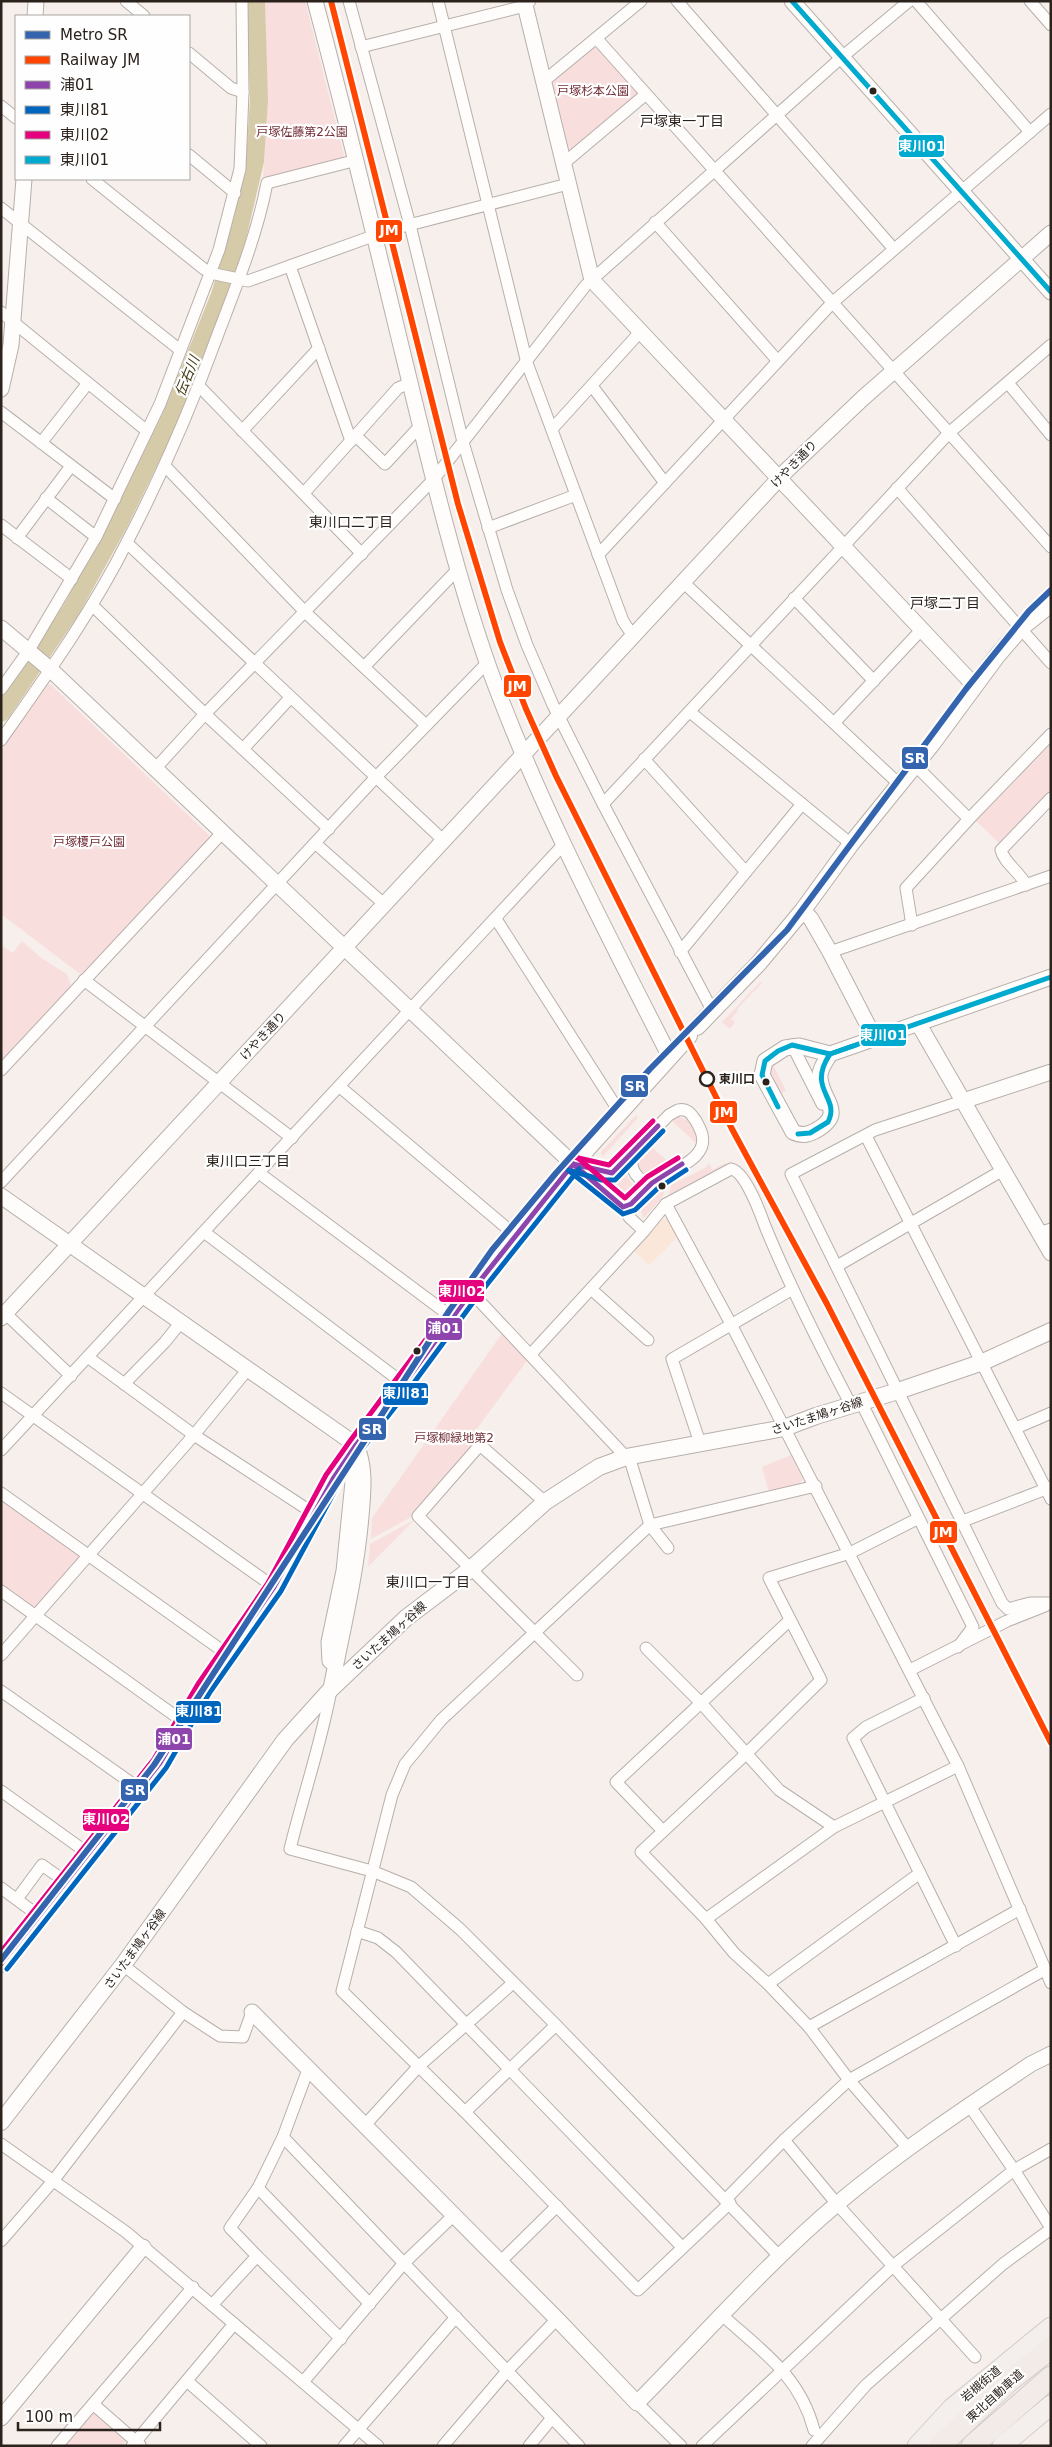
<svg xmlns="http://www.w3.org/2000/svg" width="1052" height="2447" viewBox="0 0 1052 2447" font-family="'DejaVu Sans','Noto Sans JP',sans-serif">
<rect width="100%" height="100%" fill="#f7efeb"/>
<path fill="#fbe7da" d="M668,1218L677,1238L649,1265L634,1251L661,1220Z"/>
<g fill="#f8dfde">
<path d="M265,1H305L344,155L342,160L263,179L267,108Z"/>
<path d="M592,48H599L637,90L636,98L575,151L568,148L553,85L554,80Z"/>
<path d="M50,684L209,835L210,840L89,971L80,974L1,914V746L46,685Z"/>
<path d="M1051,740V793L1001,845L974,819Z"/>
<path d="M22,941L41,958L67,974L71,986L2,1060L1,949L3,946L13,953Z"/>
<path d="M760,982L762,983L737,1009L738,1011L731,1019L735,1022L730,1029L722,1022Z"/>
<path d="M773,1064L786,1091L778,1095L769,1074Z"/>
<path d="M636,1115L638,1118L602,1157L601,1152Z"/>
<path d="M679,1116L690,1122L698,1138L696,1143L673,1122L674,1117Z"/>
<path d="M648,1144L669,1162L670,1166L649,1177H644L637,1170V1158Z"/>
<path d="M709,1163L712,1170L725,1163L727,1166L669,1196L671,1185L705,1168Z"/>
<path d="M622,1173H625L631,1183L638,1187V1191L630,1199L619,1198L594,1176L611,1180Z"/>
<path d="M665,1189L662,1198L643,1219L641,1210L658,1191Z"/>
<path d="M503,1332L529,1358L473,1434L479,1439L413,1516L371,1539L372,1518Z"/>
<path d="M791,1455L803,1479L799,1485L769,1492L762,1467Z"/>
<path d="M1,1498L78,1552L79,1559L39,1606L30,1607L1,1586Z"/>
<path d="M414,1520L368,1567L370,1544Z"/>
<path d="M91,2414H96L125,2440L124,2446H64Z"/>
</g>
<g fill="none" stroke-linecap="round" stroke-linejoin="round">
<path stroke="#d6cba8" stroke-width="3" d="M259,100L264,101"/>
<path stroke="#d6cba8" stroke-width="18" d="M1,713L71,610L118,525L170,419L220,295L237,238L255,161L259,100L256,1"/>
<g stroke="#b7afaa" stroke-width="13">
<g id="minor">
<path d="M126,1L144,16"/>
<path d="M349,1L410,225L463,442L507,590L527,645L553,705L603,804L712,1010"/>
<path d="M438,1L527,363L623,621L633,636"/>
<path d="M677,1L893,248"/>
<path d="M916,1L1030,132"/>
<path d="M1030,1L1051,25"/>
<path d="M597,39L1051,547"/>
<path d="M361,47L525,6L530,1"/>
<path d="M189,53L231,88L243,92"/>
<path d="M544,81L641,1"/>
<path d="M1,106L16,118"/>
<path d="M189,155L235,193"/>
<path d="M563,164L645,95"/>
<path d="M92,179L204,269L215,274L248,281L384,232"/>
<path d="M1,208L180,350"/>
<path d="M655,222L777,360"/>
<path d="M401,227L568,184"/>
<path d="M290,266L351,441"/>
<path d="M1,312L147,431"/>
<path d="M1008,383L1051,435"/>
<path d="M199,386L362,554"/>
<path d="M592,386L665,483"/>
<path d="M1,412L115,499"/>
<path d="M552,429L641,331"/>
<path d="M242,431L319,348"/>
<path d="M356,436L385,464L421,425"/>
<path d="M41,443L88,383"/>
<path d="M165,466L306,613L426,725"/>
<path d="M897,488L1051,663"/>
<path d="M304,493L398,388L410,383"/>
<path d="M46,498L96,537"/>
<path d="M1,525L72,579"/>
<path d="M488,528L576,495"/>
<path d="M17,538L71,466"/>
<path d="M127,543L443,840"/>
<path d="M598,555L832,303L1051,114"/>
<path d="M683,582L899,784"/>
<path d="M794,598L874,681"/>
<path d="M92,605L205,714L329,829"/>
<path d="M364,667L458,569"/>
<path d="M1,689L29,650L96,537L160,404L219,250L240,169L243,92L242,1"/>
<path d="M690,712L851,844"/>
<path d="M834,723L922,629"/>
<path d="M1,740C46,676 92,612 127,542C162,475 192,405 218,334C237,284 257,235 267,183L357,160"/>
<path d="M243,749L290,698"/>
<path d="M644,759L746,872"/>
<path d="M915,765L969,819"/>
<path d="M155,769L205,714L433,480L586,285L842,57L909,1"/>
<path d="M603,804L950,432L1051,345"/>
<path d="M316,844L384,904"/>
<path d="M1026,885C1020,872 1004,863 1001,850L1051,798"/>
<path d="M496,919L620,1113"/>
<path d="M912,925L906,888L969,819L1051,734"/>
<path d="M680,952L802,804"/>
<path d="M830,952L1051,876"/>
<path d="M84,980L292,1138"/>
<path d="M792,1045L822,1104"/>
<path d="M1,1070L222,833"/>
<path d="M340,1087L515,1235"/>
<path d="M963,1101L875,1130L791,1174L1002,1603L1008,1609L1030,1603H1051"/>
<path d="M678,1110C688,1108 691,1114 696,1121C701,1130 706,1140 700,1150C691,1166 666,1171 652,1183C643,1191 635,1209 620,1206L573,1164C587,1165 601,1174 612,1173L669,1115Z"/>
<path d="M866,1136L1051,1499"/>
<path d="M631,1155C631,1170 636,1181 652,1183"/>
<path d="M259,1173L453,1318"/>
<path d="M1,1182L376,777L488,662"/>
<path d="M666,1204L731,1324L958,1766L1051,1983"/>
<path d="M626,1207L629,1217L644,1231"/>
<path d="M204,1232L404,1384"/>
<path d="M1039,1233L1051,1229"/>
<path d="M837,1266L1003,1170"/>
<path d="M591,1289L648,1340"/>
<path d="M471,1292L626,1457L631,1463L650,1525L668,1548"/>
<path d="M5,1313L71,1376"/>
<path d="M531,1354L644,1231L666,1204L731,1169C745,1171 760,1212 765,1226C790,1287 820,1346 851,1405"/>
<path d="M89,1358L194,1435L313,1513"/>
<path d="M124,1384L165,1342L181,1322"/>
<path d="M1,1393L274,1587"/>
<path d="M861,1402L973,1627L958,1647"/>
<path d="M1016,1428L1051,1413"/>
<path d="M700,1443L672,1359L791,1290"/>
<path d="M1,1450L563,845"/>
<path d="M1,1493L227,1654"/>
<path d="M545,1502L480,1445L418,1516L577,1675"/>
<path d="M963,1521L1051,1487"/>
<path d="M1,1591L185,1723"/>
<path d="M646,1648L701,1703L779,1790L834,1827"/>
<path d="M1,1655L194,1435L248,1369"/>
<path d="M910,1670L1007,1621L1045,1606"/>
<path d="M331,1690C321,1744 303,1796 290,1849L372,1871L411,1887L460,1929L556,2025L780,2257"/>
<path d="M1,1691L140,1789"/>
<path d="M924,1698L866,1727L853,1738L956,1946"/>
<path d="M1,1791L89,1854"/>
<path d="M663,1831L616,1782L790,1620"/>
<path d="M1,1888L39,1916"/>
<path d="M17,1899L42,1865L66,1882"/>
<path d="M706,1919L834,1827L958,1766"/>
<path d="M357,1931L378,1938L396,1952L682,2247"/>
<path d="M123,1965L183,2012L220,2036L243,2037L252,2012"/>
<path d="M768,1984L920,1873"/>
<path d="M809,2027L1020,1909"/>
<path d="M465,2112L556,2025"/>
<path d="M365,2125L418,2067L513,1983"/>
<path d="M283,2137L579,2446"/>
<path d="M784,2140L837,2204L975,2357"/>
<path d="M1,2144L126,2232L378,2446"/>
<path d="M907,2147L849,2080L809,2027L768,1984L734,1953L706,1919L641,1852L747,1753L821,1680L769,1578L850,1553L917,1519"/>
<path d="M1051,2149L1014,2170L1051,2228"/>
<path d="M258,2188L370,2304"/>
<path d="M726,2199L784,2140L849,2080L1044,1970"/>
<path d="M730,2203L638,2290L465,2112L342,1991L392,1795L405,1764L441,1720L650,1525L816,1486"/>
<path d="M1,2241L53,2181L183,2012"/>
<path d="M257,2256L341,2339"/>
<path d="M500,2262L557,2206"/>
<path d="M212,2305L257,2256L230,2228L258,2188L283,2137L309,2067"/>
<path d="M723,2316C762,2351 800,2376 814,2430"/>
<path d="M187,2381L261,2446"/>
<path d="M303,2382L404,2263L454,2215"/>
<path d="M637,2403L681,2446"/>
<path d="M93,2404L140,2445"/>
<path d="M57,2446L193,2287"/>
<path d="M132,2446L234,2324"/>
<path d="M344,2446L456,2317"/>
<path d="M443,2446L508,2370L557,2319"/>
<path d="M529,2446L552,2418"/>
<path d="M702,2446L894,2265L1014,2170L969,2105"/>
<path d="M812,2446L866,2385L1003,2264L1051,2229"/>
</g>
</g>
<g stroke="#b7afaa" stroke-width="17">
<g id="tertiary">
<path d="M315,1C346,117 374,234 402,350C428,456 452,562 488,665C537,801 605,929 670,1057"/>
<path d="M524,1L592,280L974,685"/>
<path d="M792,1L1051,292"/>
<path d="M35,16L36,1"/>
<path d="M1,389L11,345L24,179"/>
<path d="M1,628L51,670L573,1164"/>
<path d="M803,910L811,919L830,952L875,1039"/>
<path d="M918,1023L1051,1253"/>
<path d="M830,1054C826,1061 819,1069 820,1078C822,1102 847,1113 815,1131C807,1135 802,1136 793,1132L762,1075L765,1061L785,1048L799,1046L830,1054L1051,977"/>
<path d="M963,1101L1051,1072"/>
<path d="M1,1196L356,1445C366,1468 363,1491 361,1516C356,1576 342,1630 331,1689"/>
<path d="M1,1318L786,471L863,398L1051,233"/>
<path d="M330,1661L329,1642L344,1571L355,1462"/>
<path d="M252,2012L557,2319L637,2403C703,2336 766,2264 838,2203C899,2152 965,2108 1031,2064L1051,2054"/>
<path d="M1,2418L143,2247"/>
</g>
</g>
<g stroke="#b7afaa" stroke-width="18">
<g id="secondary">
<path d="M697,1027L759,963L803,910L851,844L932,744L997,656L1021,628L1051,604"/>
<path d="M1,1964L160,1763L204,1688L274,1587L333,1479L356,1445L404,1384L471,1292L563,1176L689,1036"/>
<path d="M1,2122L123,1965L285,1740L331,1689L406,1618L472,1568L545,1502L599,1467L626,1457L784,1428L816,1416L898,1391L983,1362L1051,1331"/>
</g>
</g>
<g stroke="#d1cdca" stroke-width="21">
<g id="trunk">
<path d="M917,2446L952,2408L1051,2327"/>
<path d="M1002,2446L1051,2405"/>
</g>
</g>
<g stroke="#d1cdca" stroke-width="23">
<g id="motorway">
<path d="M940,2446L1008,2382L1051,2348"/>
<path d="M972,2446L1051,2377"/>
</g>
</g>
<use href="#minor" stroke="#fefdfc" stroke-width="11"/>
<use href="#tertiary" stroke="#fefdfc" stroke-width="15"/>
<use href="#secondary" stroke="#fefdfc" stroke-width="16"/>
<use href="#trunk" stroke="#f4eeec" stroke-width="19"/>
<use href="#motorway" stroke="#f3ebe8" stroke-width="21"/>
<g stroke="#fefefe" stroke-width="9">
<g id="bus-1">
<path d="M573,1164L623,1207L631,1204L652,1183L682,1164"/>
<path d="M573,1164L612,1173L658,1126"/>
<path d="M1,1964L160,1763L204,1688L274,1587L333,1479L356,1445L404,1384L471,1292L573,1164"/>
</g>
</g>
<g stroke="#fefefe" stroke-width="9">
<g id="bus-2">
<path d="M568,1170L623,1214L635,1210L657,1189L686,1170"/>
<path d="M572,1171L602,1180H615L663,1131"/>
<path d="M7,1969L166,1768L210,1692L281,1591L339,1483L362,1449L410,1388L477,1297L579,1169"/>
</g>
</g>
<g stroke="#fefefe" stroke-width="9">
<g id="bus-3">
<path d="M574,1157L609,1165L653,1121"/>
<path d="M578,1158L625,1198L647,1177L678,1158"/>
<path d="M1,1952L154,1759L198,1684L268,1583L326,1475L350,1441L465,1287L567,1159"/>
</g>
</g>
<g stroke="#fefefe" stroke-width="9">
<g id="bus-4">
<path d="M792,1L1051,292"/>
<path d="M778,1107L762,1075L765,1061L778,1051L792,1045L830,1054L1051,977"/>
<path d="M798,1134L810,1133L828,1122C841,1097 806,1090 830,1054L856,1045"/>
</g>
</g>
<use href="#bus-1" stroke="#8e44ad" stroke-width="5"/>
<use href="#bus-2" stroke="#0065bd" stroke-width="5"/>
<use href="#bus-3" stroke="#e5007d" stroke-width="5"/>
<use href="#bus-4" stroke="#00a9ce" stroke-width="5"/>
<g stroke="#fefefe" stroke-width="10">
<path id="rail-1" d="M331,1L458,504L500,642L526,709L556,776L732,1129L827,1304L1051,1743"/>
</g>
<use href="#rail-1" stroke="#ff4500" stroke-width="6"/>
<g stroke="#fefefe" stroke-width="10">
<path id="metro-1" d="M1,1960L154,1765L449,1311L492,1250L556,1173L650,1069L787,930L966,689L1029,611L1051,590"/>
</g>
<use href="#metro-1" stroke="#3564af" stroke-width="6"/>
</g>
<g fill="#2b221c" stroke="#fefefe" stroke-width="2">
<circle cx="873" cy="91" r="4.5"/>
<circle cx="766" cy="1082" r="4.5"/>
<circle cx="662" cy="1186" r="4.5"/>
<circle cx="417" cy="1351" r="4.5"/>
</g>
<circle fill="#fefefe" stroke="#2b221c" stroke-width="2.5" cx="707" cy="1079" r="7"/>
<g text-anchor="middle" stroke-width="4.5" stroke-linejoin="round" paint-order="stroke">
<g font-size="12" fill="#722f37" stroke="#fefefe">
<text x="593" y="95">戸塚杉本公園</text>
<text x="302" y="136">戸塚佐藤第2公園</text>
<text x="89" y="846">戸塚榎戸公園</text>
<text x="454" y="1442">戸塚柳緑地第2</text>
</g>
<g font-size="12" fill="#2b221c" stroke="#fefefe">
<text transform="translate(794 464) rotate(-46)" y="4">けやき通り</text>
<text transform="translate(263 1036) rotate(-47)" y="4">けやき通り</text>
<text transform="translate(817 1416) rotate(-18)" y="4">さいたま鳩ヶ谷線</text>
<text transform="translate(389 1636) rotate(-42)" y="4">さいたま鳩ヶ谷線</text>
<text transform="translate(135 1949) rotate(-54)" y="4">さいたま鳩ヶ谷線</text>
<text transform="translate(981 2384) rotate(-40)" y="4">岩槻街道</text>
<text transform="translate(995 2396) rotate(-42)" y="4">東北自動車道</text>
</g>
<g font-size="12" font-weight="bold" fill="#2b221c" stroke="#fefefe" text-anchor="start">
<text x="719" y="1083">東川口</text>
</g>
<g font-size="14" fill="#2b221c" stroke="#fefefe">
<text x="682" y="126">戸塚東一丁目</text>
<text x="351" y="527">東川口二丁目</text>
<text x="945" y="608">戸塚二丁目</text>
<text x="248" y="1166">東川口三丁目</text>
<text x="428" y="1587">東川口一丁目</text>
</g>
<g font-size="14" font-style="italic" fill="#453b15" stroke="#fefefe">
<text transform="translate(187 376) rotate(-68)" y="5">伝右川</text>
</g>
</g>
<g stroke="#fefefe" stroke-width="2">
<rect x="898" y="134" width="47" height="24" rx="5" fill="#00a9ce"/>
<rect x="375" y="219" width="28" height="24" rx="5" fill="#ff4500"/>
<rect x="503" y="674" width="29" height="24" rx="5" fill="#ff4500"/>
<rect x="901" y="746" width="28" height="24" rx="5" fill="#3564af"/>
<rect x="860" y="1023" width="47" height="24" rx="5" fill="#00a9ce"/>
<rect x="620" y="1074" width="29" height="24" rx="5" fill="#3564af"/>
<rect x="709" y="1100" width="29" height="24" rx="5" fill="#ff4500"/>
<rect x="438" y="1279" width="47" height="24" rx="5" fill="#e5007d"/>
<rect x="425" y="1317" width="38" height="24" rx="5" fill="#8e44ad"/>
<rect x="382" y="1382" width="47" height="24" rx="5" fill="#0065bd"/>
<rect x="358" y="1417" width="29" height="24" rx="5" fill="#3564af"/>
<rect x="929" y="1520" width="29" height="24" rx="5" fill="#ff4500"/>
<rect x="175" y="1700" width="47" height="24" rx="5" fill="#0065bd"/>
<rect x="155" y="1727" width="38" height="24" rx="5" fill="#8e44ad"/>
<rect x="120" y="1778" width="29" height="24" rx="5" fill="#3564af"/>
<rect x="82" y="1808" width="48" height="24" rx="5" fill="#e5007d"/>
</g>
<g font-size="14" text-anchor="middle" font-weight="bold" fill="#fff">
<text x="922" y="151">東川01</text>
<text x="389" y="235">JM</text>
<text x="517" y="691">JM</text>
<text x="915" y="763">SR</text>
<text x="883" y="1040">東川01</text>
<text x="635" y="1091">SR</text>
<text x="724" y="1117">JM</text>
<text x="462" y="1296">東川02</text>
<text x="444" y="1333">浦01</text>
<text x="406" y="1398">東川81</text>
<text x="372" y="1434">SR</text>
<text x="943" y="1537">JM</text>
<text x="199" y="1716">東川81</text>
<text x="174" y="1744">浦01</text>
<text x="135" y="1795">SR</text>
<text x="106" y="1824">東川02</text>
</g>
<rect width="1052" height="2447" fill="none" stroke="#2b221c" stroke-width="5"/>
<rect x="15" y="15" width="175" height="165" fill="#fefefe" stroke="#aaa6a4"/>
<rect x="25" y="31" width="25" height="8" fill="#3564af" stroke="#aaa6a4"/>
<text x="60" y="40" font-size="15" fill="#2b221c">Metro SR</text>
<rect x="25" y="56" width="25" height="8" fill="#ff4500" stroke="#aaa6a4"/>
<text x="60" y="65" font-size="15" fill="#2b221c">Railway JM</text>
<rect x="25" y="81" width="25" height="8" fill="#8e44ad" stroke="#aaa6a4"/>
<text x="60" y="90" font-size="15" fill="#2b221c">浦01</text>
<rect x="25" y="106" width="25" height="8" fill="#0065bd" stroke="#aaa6a4"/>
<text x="60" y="115" font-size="15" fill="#2b221c">東川81</text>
<rect x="25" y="131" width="25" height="8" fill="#e5007d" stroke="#aaa6a4"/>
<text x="60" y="140" font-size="15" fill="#2b221c">東川02</text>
<rect x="25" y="156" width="25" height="8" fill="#00a9ce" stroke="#aaa6a4"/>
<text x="60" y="165" font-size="15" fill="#2b221c">東川01</text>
<path d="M18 2422v8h142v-8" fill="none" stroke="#2b221c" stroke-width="2.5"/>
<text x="25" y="2422" font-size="15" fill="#2b221c" stroke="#fefefe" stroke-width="4" paint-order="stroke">100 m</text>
</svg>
